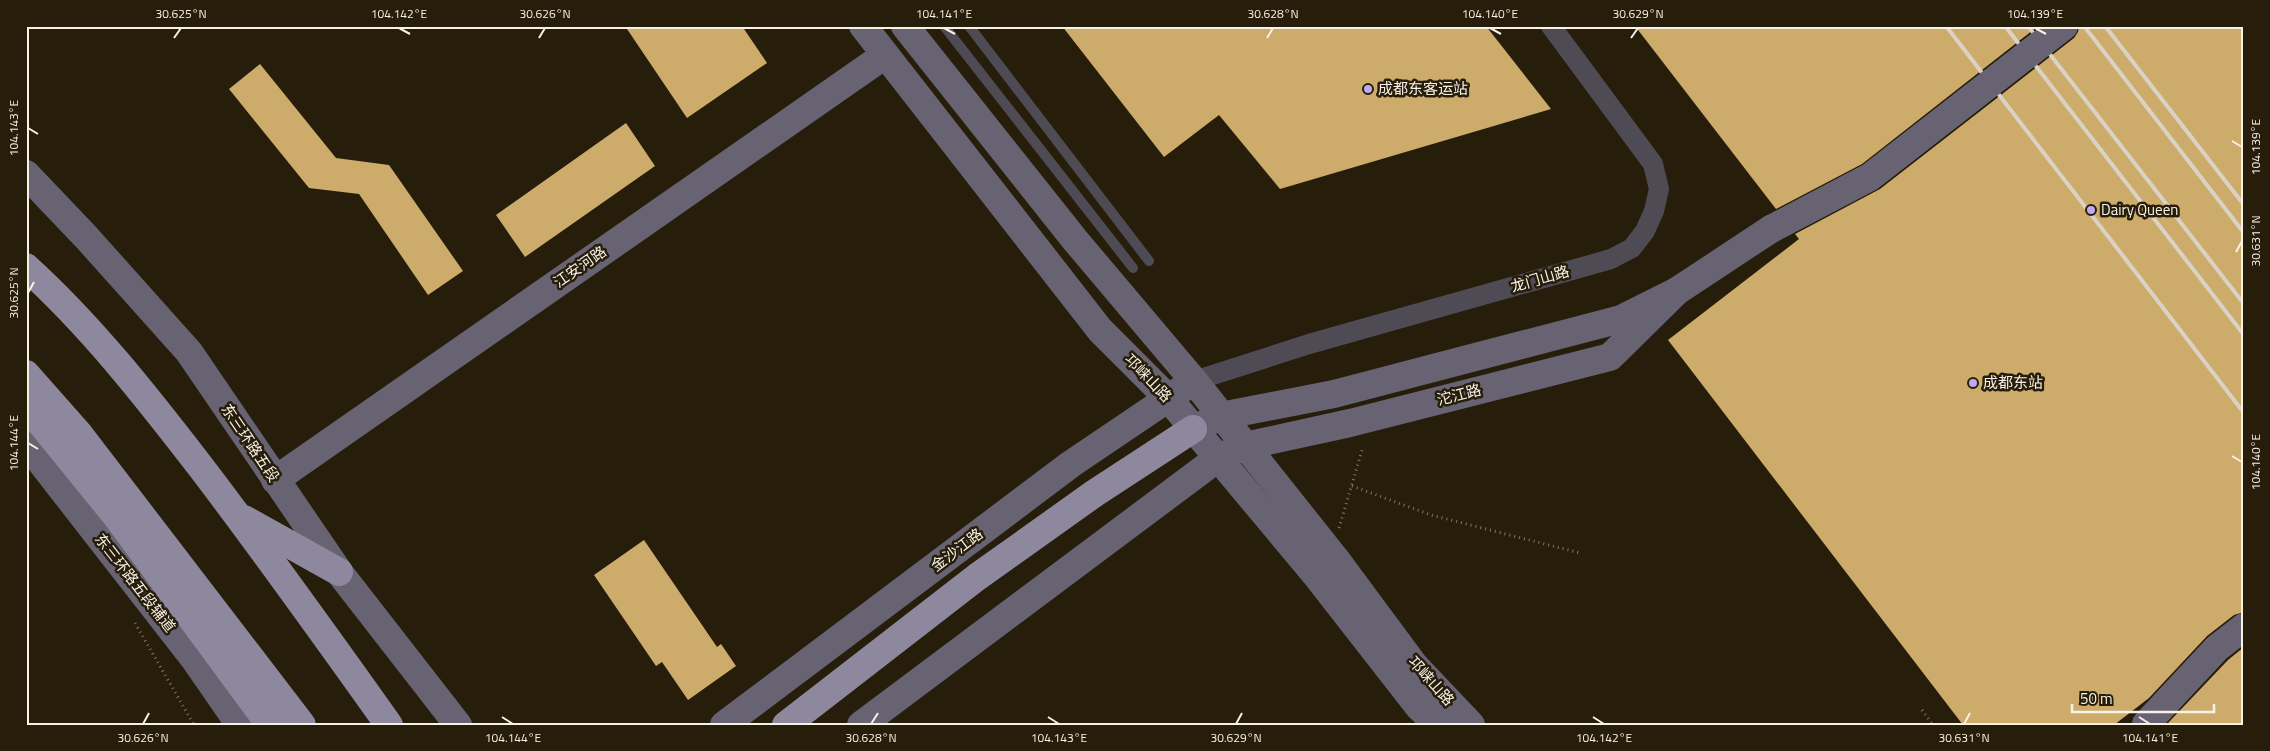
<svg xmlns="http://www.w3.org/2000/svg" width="2270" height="751" viewBox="0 0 2270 751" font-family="'Titillium Web','Noto Sans SC',sans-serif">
<rect width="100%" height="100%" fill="#271d0b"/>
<g fill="#cdab6b">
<path d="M625,26H742L767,63L687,118Z"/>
<path d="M1062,26H1486L1551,109L1280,189L1219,115L1164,157Z"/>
<path d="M1635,26H2038L1862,164L1776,209Z"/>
<path d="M2079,26H2244V612L2234,615L2207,636L2149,698L2114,725H1963L1668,340L1799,239L1795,234L1880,189L2074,38L2078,32Z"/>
<path d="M260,64L336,158L389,165L463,271L428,295L359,194L309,188L229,89Z"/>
<path d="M626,123L655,166L525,257L496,215Z"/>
<path d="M644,540L717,647L721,644L736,666L688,700L662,662L656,666L594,575Z"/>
<path d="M2244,647V725H2169L2168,723L2228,660Z"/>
</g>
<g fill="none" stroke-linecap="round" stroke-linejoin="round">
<g stroke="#807768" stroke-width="3" stroke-dasharray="1 4" stroke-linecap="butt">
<path d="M1352,486L1431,515L1580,553"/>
<path d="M1339,528L1363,447"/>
<path d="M135,623L194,725"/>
<path d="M1922,710L1933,725"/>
</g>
<g stroke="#4e4b54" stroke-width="10">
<path d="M944,26L1133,268"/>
<path d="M969,26L1149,261"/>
</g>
<path stroke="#4e4b54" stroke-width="20" d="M1194,381L1309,344L1611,259L1632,248L1645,231L1654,211L1659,189L1653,164L1551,26"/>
<g stroke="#686372" stroke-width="28">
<path d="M863,26L1100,330L1168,398L1315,574L1418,706L1438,725"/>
<path d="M905,26L1075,240L1194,381L1338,562L1415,666L1471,725"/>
<path d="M26,174L87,238L189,352L339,572L458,725"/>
<path d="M1206,423L1221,416L1334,394L1621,319L1677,291L1771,229"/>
<path d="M26,443L195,660L240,725"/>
<path d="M275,480L885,55"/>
<path d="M2146,724L2217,648L2244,627"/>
<path d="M724,725L1071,464L1182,389"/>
<path d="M861,725L1218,458L1245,446L1350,423L1610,357L1677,291"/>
</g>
<g stroke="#8e889e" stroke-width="28">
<path d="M26,267C91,326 146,396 200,466C265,551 327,638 389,725"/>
<path d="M26,374L79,434L302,725"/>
<path d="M26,405L117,517L270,725"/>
<path d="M244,519L339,572"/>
<path d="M786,725L977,577L1095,493L1193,429"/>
</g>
<g stroke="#d9d2c5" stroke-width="4">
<path d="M1946,26L2244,413"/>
<path d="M2005,26L2244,335"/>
<path d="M2028,26L2244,304"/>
<path d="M2084,26L2244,233"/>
<path d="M2105,26L2244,205"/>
</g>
<path stroke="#686372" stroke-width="28" d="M1771,229L1870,177L2064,26"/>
</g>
<path fill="none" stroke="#f8f1e5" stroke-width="2" d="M399,28L410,34M944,28L955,34M1490,28L1501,34M2035,28L2046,34M174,38L181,28M539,38L545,28M1267,38L1273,28M1631,38L1638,28M28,128L38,134M2232,141L2242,147M2236,252L2242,241M28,293L34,282M28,443L38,449M2232,456L2242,462M502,717L513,724M1048,717L1059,724M1593,717L1604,724M2139,717L2150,724M143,724L149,713M871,724L878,713M1236,724L1242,713M1964,724L1970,713"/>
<g fill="#c1a8f3" stroke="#271d0b" stroke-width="2">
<circle cx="1368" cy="89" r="5"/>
<circle cx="2091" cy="210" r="5"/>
<circle cx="1973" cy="383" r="5"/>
</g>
<g text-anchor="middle" stroke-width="5" stroke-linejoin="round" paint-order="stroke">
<g font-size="15" fill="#f8f1e5" stroke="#271d0b" text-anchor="start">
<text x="1378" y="94">成都东客运站</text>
<text x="2101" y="215">Dairy Queen</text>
<text x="1983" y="388">成都东站</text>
</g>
<g font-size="15" fill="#f8f1e5" stroke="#271d0b">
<text transform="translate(580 267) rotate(-35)" y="5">江安河路</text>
<text transform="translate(1540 279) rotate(-16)" y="5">龙门山路</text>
<text transform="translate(1148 378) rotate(46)" y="5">邛崃山路</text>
<text transform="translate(1459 395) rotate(-14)" y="5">沱江路</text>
<text transform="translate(250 443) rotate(56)" y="5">东三环路五段</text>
<text transform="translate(957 550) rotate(-37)" y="5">金沙江路</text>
<text transform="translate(135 583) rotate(52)" y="5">东三环路五段辅道</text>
<text transform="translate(1431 681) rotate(48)" y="5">邛崃山路</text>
</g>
</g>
<rect width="2270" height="751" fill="none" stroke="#271d0b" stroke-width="55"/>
<path d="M2072 704v8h142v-8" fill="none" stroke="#f8f1e5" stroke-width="2.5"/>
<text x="2080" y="704" font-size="15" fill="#f8f1e5" stroke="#271d0b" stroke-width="4" paint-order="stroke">50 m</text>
<rect x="28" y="28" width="2214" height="696" fill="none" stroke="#f8f1e5" stroke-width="2"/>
<g font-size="12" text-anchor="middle" fill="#f8f1e5">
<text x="181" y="18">30.625°N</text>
<text x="399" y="18">104.142°E</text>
<text x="545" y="18">30.626°N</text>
<text x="944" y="18">104.141°E</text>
<text x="1273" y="18">30.628°N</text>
<text x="1490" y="18">104.140°E</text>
<text x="1638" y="18">30.629°N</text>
<text x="2035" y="18">104.139°E</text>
<text transform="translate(14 128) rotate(-90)" y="4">104.143°E</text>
<text transform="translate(2256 147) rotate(-90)" y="4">104.139°E</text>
<text transform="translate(2256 241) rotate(-90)" y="4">30.631°N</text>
<text transform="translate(14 293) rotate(-90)" y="4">30.625°N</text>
<text transform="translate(14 443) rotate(-90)" y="4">104.144°E</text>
<text transform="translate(2256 462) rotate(-90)" y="4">104.140°E</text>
<text x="143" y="742">30.626°N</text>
<text x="513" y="742">104.144°E</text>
<text x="871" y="742">30.628°N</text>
<text x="1059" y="742">104.143°E</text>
<text x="1236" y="742">30.629°N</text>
<text x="1604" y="742">104.142°E</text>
<text x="1964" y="742">30.631°N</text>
<text x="2150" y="742">104.141°E</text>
</g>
</svg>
